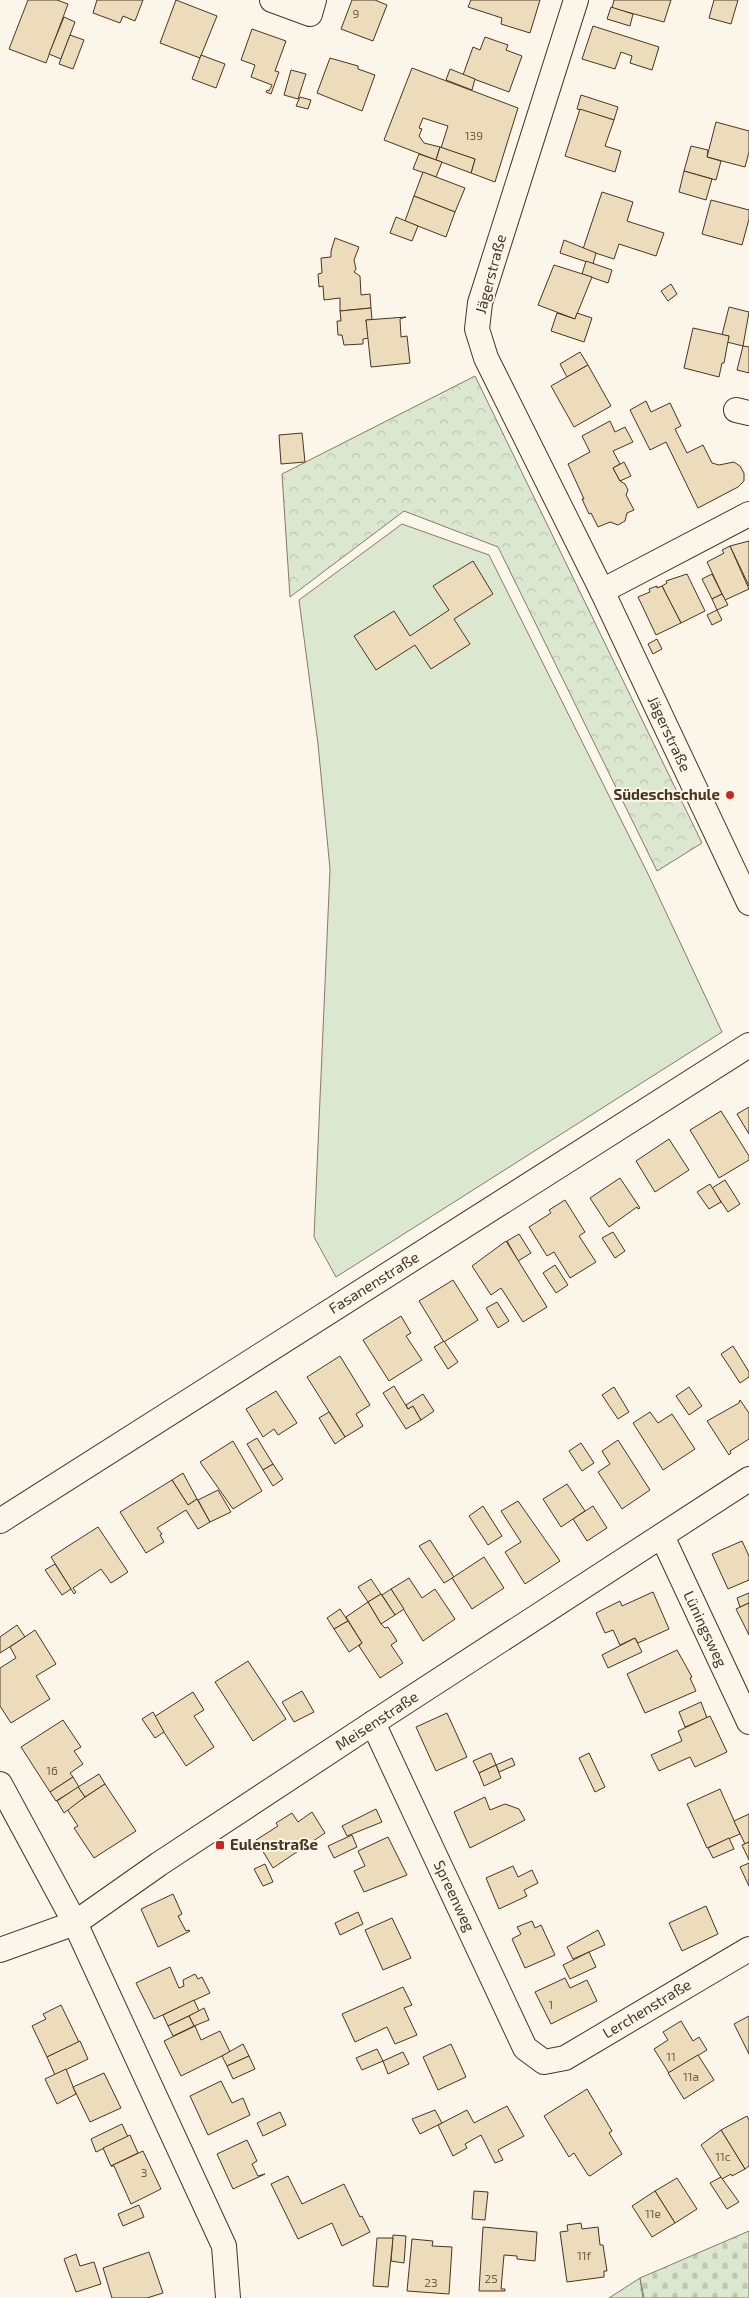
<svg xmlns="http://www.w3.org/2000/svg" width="749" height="2298" viewBox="0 0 749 2298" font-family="'Exo 2',sans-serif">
<defs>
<pattern id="forest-crowns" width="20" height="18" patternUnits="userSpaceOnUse" patternTransform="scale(1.25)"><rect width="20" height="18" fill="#dce7d0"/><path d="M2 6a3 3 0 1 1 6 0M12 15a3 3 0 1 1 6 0" fill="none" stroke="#bec7b2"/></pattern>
<pattern id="cemetery-stones" width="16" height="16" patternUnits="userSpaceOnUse" patternTransform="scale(1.25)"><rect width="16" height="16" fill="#dce7d0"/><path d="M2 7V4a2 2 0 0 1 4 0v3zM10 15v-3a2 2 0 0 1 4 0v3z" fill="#bec7b2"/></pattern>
</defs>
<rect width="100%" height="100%" fill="#fbf6e9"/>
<path fill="#dce7d0" stroke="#887966" d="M402,524L489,555L649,876L722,1032L336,1277L314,1237L330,869L318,744L299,600Z"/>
<g fill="url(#forest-crowns)" stroke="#887966">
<path d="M475,376L702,843L657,871L498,547L404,511L290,597L282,474Z"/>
<path d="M640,2278L643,2298H609Z"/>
</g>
<path fill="url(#cemetery-stones)" stroke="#887966" d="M749,2231V2298H644L640,2278Z"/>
<g fill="#ecdcbc" stroke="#4a3520">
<path d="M28,0H57L68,4L46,63L9,49Z"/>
<path d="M97,0H143L135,21L123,16L120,23L93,13Z"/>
<path d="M176,0L217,16L200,58L160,43Z"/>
<path d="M352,0H375L387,5L373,41L341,29Z"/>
<path d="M471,0H540L530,33L501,24L502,18L468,7Z"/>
<path d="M614,0H671L664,22L612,8Z"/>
<path d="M714,0H738L731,24L709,18Z"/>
<path d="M611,7L633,14L630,26L607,19Z"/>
<path d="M64,17L75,22L61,59L49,54Z"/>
<path d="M593,26L659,47L652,70L630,63L632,56L621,52L615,69L582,59Z"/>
<path d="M252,29L286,41L275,71L279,72L271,94L266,92L267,90L269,91L272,85L251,77L255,65L241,60Z"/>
<path d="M70,35L84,40L73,69L59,64Z"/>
<path d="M485,37L508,45L506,50L522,56L509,92L463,75L473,47L480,50Z"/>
<path d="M201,55L225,64L216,88L192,79Z"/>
<path d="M330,58L358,66V69L375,75L362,111L317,93Z"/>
<path d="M412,68L518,108L495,182L471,173L475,159L441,148L448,126L423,118L419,128L422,129L419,136L424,143L440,147L436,160L384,140Z"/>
<path d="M450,69L475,79L472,90L446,80Z"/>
<path d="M291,70L306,74L298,99L284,95Z"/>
<path d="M581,95L618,107L614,120L577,109Z"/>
<path d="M300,97L311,100L308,109L296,106Z"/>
<path d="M580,109L614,120L605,146L621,151L615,172L565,156Z"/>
<path d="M716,122L749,131V152L745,167L707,157Z"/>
<path d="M691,146L708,150L707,157L721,161L716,180L684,171Z"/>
<path d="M440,147L475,159L471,173L436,160Z"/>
<path d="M419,154L442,162L436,177L413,169Z"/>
<path d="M684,171L712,179L706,200L679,192Z"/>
<path d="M423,172L465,188L455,212L414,196Z"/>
<path d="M602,192L633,202L627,221L664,233L656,256L619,244L614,259L583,249Z"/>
<path d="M414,196L455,212L446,237L405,221Z"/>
<path d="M711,200L749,210V219L742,245L702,234Z"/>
<path d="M396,217L418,226L412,241L390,233Z"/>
<path d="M335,238L359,247L354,260L356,269L354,272L360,276L361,295L370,294L371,308L340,311V298L324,300L323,286L319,287L318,274L322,273L321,258L331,257V251Z"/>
<path d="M564,240L596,253L593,264L560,253Z"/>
<path d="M586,261L612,270L608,283L582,274Z"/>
<path d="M554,265L592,277L575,319L538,305Z"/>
<path d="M671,284L677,294L668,301L661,291Z"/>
<path d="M729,307L749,312L743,346L727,342L729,336L722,335Z"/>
<path d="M371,308L372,320H366L369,338L363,339V344L344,345L342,335H338L337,321H341L340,311Z"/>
<path d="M557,313L575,319L577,313L592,318L584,342L551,331Z"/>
<path d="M406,317L400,319L401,337L407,336L410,363L371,367L366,320Z"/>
<path d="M693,328L729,336L724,363H722L719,377L684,368Z"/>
<path d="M743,346L749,347V373L737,370Z"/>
<path d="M580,352L588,365L567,377L560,364Z"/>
<path d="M588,365L611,406L574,427L551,386Z"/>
<path d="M646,401L651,412L670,403L681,426L675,429L687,453L703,445L712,463L719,465L734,462L740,466L744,473V481L738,487L698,508L666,442L650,450L630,410Z"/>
<path d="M610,421L615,432L625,427L633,442L613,451L620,464L613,468L620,481L625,484L628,490L626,495L634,510L627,513L625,521L618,525L610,522L598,527L591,513L589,514L582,499H584L568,464L590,452L582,436Z"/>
<path d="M302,433L305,462L281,464L279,435Z"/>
<path d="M624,462L631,476L620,481L613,468Z"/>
<path d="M749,541V586L730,546Z"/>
<path d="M730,546L749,589L725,600L707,562L724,553L722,550Z"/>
<path d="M473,561L493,594L454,619L470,644L431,669L415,645L376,670L354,636L394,611L410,636L449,610L433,586Z"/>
<path d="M687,574L705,611L681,623L662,586L667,583L666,581Z"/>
<path d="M712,574L722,594L712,599L702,579Z"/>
<path d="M657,586V588L662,586L681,623L656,635L638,597L650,592L649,589Z"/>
<path d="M722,594L728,605L717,610L712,599Z"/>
<path d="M717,610L722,620L712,625L707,615Z"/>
<path d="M657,639L662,649L653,654L648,644Z"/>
<path d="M749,1107V1134L737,1114Z"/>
<path d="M721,1111L749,1156V1160L719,1178L690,1130Z"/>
<path d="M669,1139L689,1170L655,1192L636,1161Z"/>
<path d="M620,1178L640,1208L638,1209L637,1207L609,1227L590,1198Z"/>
<path d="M725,1180L740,1204L728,1212L712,1188Z"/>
<path d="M710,1184L721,1202L709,1209L697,1192Z"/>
<path d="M565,1200L585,1232L579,1236L596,1262L570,1278L554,1252L547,1256L529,1227L551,1213L549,1210Z"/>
<path d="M613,1232L625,1251L615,1258L602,1238Z"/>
<path d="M519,1234L531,1253L518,1261L507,1241Z"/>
<path d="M506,1241L547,1307L523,1322L501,1288L491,1295L472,1266Z"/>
<path d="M555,1265L568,1285L556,1293L543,1273Z"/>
<path d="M453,1280L478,1320L444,1342L419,1301Z"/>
<path d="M497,1302L509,1321L498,1328L486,1308Z"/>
<path d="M401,1316L411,1333L406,1336L422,1360L389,1381L363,1340Z"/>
<path d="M444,1341L458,1362L448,1369L434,1347Z"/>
<path d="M733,1346L749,1372V1377L740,1383L721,1354Z"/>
<path d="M340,1356L370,1405L356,1414L363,1426L345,1437L307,1377Z"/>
<path d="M394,1386L408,1409L413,1406L421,1420L406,1429L383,1393Z"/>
<path d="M614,1387L629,1412L618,1419L602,1395Z"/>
<path d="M689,1387L702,1406L689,1415L676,1396Z"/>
<path d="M276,1391L297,1423L278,1435L274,1429L263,1437L246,1409Z"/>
<path d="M423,1394L434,1411L421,1420L413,1406L408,1409L406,1405Z"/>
<path d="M740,1400L749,1413V1439L730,1451L731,1453L729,1455L707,1421L739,1403Z"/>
<path d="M329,1412L345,1437L335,1444L319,1418Z"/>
<path d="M650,1412L658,1423L672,1414L695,1449L663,1470L633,1423Z"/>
<path d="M257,1438L273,1464L263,1470L247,1444Z"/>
<path d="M618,1440L650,1490L622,1509L598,1472L610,1464L602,1451Z"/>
<path d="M233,1441L262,1491L233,1509L200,1462Z"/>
<path d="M581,1443L594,1463L582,1471L569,1451Z"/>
<path d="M273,1464L283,1479L273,1486L263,1470Z"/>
<path d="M183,1473L197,1499L188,1505L172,1480Z"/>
<path d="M172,1480L188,1505L197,1499L210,1522L198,1529L186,1510L157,1528L162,1534L160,1535L164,1542L146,1553L120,1512Z"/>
<path d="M567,1484L585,1511L561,1527L543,1499Z"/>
<path d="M218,1490L231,1512L210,1522L198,1500Z"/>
<path d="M518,1501L560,1561L525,1584L505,1552L521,1542L501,1511Z"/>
<path d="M483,1506L502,1536L488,1545L469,1516Z"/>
<path d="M593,1506L607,1528L587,1541L573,1519Z"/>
<path d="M98,1527L128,1572L111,1583L101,1569L73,1588L76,1592L74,1594L51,1557Z"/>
<path d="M430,1540L454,1577L444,1583L419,1546Z"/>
<path d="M742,1541L749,1556V1580L728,1589L712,1554Z"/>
<path d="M484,1557L504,1588L472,1609L452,1578Z"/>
<path d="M55,1564L71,1589L62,1595L45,1570Z"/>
<path d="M409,1578L422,1598L435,1589L455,1619L423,1641L391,1589Z"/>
<path d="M371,1579L381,1594L368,1602L358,1587Z"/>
<path d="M391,1589L404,1609L395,1615L382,1595Z"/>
<path d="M653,1592L669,1629L638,1643L635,1638L620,1645L613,1630L605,1633L596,1613L620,1601L622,1606Z"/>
<path d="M749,1593V1603L740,1607L737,1598Z"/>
<path d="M381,1594L395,1615L381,1624L368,1602Z"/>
<path d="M368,1602L381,1624L385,1628L388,1627L397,1641L391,1645L403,1663L380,1678L359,1646L362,1643L346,1617Z"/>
<path d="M749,1603V1635L736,1609Z"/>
<path d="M340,1609L348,1621L334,1629L327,1618Z"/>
<path d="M348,1621L362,1643L349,1652L334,1629Z"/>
<path d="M17,1625L25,1637L0,1653V1637Z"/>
<path d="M35,1630L56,1664L36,1676L50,1699L11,1723L0,1706V1668L16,1658L10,1647Z"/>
<path d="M635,1638L642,1652L608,1668L602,1655Z"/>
<path d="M677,1650L692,1677L690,1678L696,1691L645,1713L627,1674Z"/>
<path d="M248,1661L286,1719L253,1741L215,1682Z"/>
<path d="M302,1691L314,1712L294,1722L282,1702Z"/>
<path d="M193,1692L204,1710L194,1716L214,1747L186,1766L154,1717Z"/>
<path d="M701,1702L707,1718L685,1727L679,1712Z"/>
<path d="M153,1712L164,1732L155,1738L142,1719Z"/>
<path d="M447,1713L467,1757L436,1771L416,1727Z"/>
<path d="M710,1716L727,1752L695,1767L690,1757L659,1771L651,1755L682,1741L678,1731Z"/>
<path d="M63,1720L81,1747L74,1751L83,1764L70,1773L73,1777L50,1792L21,1747Z"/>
<path d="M491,1753L496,1765L479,1773L473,1761Z"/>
<path d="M589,1753L605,1787L595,1792L579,1758Z"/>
<path d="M512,1758L515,1765L499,1772L496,1765Z"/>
<path d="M496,1765L501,1778L484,1786L479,1773Z"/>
<path d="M99,1774L105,1784L85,1797L78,1787Z"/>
<path d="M73,1777L79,1787L56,1801L50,1792Z"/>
<path d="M105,1784L136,1831L94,1858L74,1828L78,1826L67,1809Z"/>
<path d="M78,1787L85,1797L64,1813L57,1801Z"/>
<path d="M720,1789L740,1834L707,1848L687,1804Z"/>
<path d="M485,1797L490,1810L505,1804L519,1809L525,1820L470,1848L454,1812Z"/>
<path d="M376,1809L382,1822L347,1836L342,1826Z"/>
<path d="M312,1812L325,1833L273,1868L256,1840L278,1826L276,1823L292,1813L298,1822Z"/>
<path d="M749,1814V1842L745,1844L734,1821Z"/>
<path d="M352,1835L357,1847L334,1858L328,1846Z"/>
<path d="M388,1837L407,1875L364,1892L354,1871L365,1866L358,1851Z"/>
<path d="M729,1838L734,1849L713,1858L708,1848Z"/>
<path d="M749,1842V1860L742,1845Z"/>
<path d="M749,1863V1886L740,1867Z"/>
<path d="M265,1864L273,1882L263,1886L254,1869Z"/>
<path d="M513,1866L518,1877L532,1870L538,1883L524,1890L527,1896L499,1909L486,1878Z"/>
<path d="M173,1894L182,1914L178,1916L186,1931L189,1930L190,1931L158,1947L141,1909Z"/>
<path d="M706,1906L718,1934L682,1951L669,1923Z"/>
<path d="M358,1912L363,1924L340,1935L335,1923Z"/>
<path d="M392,1918L411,1958L383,1970L365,1930Z"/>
<path d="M532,1921L535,1928L541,1925L555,1955L525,1968L512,1939L521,1934L517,1927Z"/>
<path d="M598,1930L605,1945L573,1959L567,1947Z"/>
<path d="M589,1952L596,1967L570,1979L563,1965Z"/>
<path d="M170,1967L179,1988L184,1986L183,1980L195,1974L198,1979L202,1977L210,1993L154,2019L136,1983Z"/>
<path d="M565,1978L570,1988L587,1980L597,2001L551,2024L535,1992Z"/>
<path d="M403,1987L412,2005L404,2008L417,2035L395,2044L387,2027L355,2042L342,2014Z"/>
<path d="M194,2000L199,2011L168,2026L163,2015Z"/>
<path d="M61,2005L79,2042L47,2057L32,2026L46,2019L43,2014Z"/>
<path d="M204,2008L209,2020L194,2026L189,2016Z"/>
<path d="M189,2016L194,2026L173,2036L168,2026Z"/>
<path d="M749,2016V2054L734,2024Z"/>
<path d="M681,2021L693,2041L699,2037L707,2050L669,2073L654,2049L668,2040L663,2032Z"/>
<path d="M195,2026L201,2040L220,2031L230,2052L181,2076L164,2041Z"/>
<path d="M80,2041L88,2059L55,2075L47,2057Z"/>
<path d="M243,2044L249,2056L227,2066L222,2056Z"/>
<path d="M451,2044L466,2077L438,2090L423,2057Z"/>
<path d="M377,2049L383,2061L362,2070L356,2058Z"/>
<path d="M403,2052L409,2064L388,2074L383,2061Z"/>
<path d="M698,2055L714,2080L684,2099L668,2073Z"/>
<path d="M249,2056L255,2069L233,2079L227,2066Z"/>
<path d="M66,2069L76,2094L57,2104L45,2079Z"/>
<path d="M104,2073L121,2108L90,2122L73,2087Z"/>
<path d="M221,2081L232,2103L243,2098L250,2115L208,2135L190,2096Z"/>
<path d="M587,2089L612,2131L609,2133L622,2154L590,2176L588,2175L574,2153L569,2157L544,2116Z"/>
<path d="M507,2106L524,2136L498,2150L503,2160L495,2163L481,2135L465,2144L467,2148L453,2156L438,2125L467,2110L474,2123Z"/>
<path d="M435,2110L442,2123L420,2134L412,2119Z"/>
<path d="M280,2112L286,2125L263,2136L257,2123Z"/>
<path d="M747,2116L749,2120V2166L745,2169L721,2130Z"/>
<path d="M122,2124L128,2137L96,2152L91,2139Z"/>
<path d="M721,2130L745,2169L732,2176L731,2174L722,2179L701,2145Z"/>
<path d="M130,2135L138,2153L111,2166L103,2148Z"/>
<path d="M247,2140L257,2161L252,2164L258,2176L265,2174L233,2189L217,2154Z"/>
<path d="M143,2151L161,2189L131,2204L114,2166H111Z"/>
<path d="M288,2176L302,2204L344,2184L360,2217L362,2216L370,2232L342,2246L332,2223L298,2239L271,2184Z"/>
<path d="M721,2177L739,2202L727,2209L710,2183Z"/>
<path d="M677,2178L697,2209L675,2223L655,2191Z"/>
<path d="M474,2191L488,2192L485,2220L472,2219Z"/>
<path d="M655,2191L675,2223L652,2237L632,2206Z"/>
<path d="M139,2205L144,2217L123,2226L118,2214Z"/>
<path d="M581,2223L582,2229L598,2227L600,2245H603L607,2271H604V2277L567,2282L560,2232L568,2231L567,2225Z"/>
<path d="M483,2227L537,2232L535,2261L517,2259V2256L504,2255L501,2289H505V2291H479Z"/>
<path d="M393,2235L406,2236L404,2263L391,2261Z"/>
<path d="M377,2238H393L388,2287L373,2286Z"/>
<path d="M412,2239L433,2241L432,2246L452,2247L449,2294L407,2291Z"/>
<path d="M149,2252L163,2293L147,2298H112L103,2268Z"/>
<path d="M76,2254L80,2266L94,2262L101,2284L76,2292L64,2259Z"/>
</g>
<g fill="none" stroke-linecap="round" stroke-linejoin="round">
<g stroke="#4a3520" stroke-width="26">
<g id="street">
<path d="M272,0L310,14L314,0"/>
<path d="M576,0L480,303L477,329L486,358L602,591L749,903"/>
<path d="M736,410L749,413"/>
<path d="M602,591L749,514"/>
<path d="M0,1521L749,1045"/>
<path d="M662,1536L749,1722"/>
<path d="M373,1723L525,2048L544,2062L565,2058L749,1949"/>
<path d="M0,1784L75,1923L224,2246L228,2298"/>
<path d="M0,1950L75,1923L159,1864L373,1723L749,1479"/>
</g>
</g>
<use href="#street" stroke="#fbf6e9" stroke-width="24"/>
</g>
<g fill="#c62828" stroke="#fbf6e9" stroke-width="2">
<circle cx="730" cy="795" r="5"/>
<rect x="215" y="1840" width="10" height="10" rx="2.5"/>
</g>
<g text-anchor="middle" stroke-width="4" stroke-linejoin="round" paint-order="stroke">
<g font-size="12" fill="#725f47">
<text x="356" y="18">9</text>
<text x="474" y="140">139</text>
<text x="52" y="1775">16</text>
<text x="551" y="2009">1</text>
<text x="671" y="2061">11</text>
<text x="691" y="2081">11a</text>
<text x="723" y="2161">11c</text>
<text x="144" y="2177">3</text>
<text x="653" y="2218">11e</text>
<text x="584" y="2260">11f</text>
<text x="491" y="2283">25</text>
<text x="431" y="2287">23</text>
</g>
<g font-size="15" fill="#4a3520" stroke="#fbf6e9">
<text transform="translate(491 274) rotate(-75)" y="5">Jägerstraße</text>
<text transform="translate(669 734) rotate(65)" y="5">Jägerstraße</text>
<text transform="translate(374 1283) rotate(-32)" y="5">Fasanenstraße</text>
<text transform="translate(705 1629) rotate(65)" y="5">Lüningsweg</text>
<text transform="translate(377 1721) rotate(-33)" y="5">Meisenstraße</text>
<text transform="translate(454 1896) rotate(65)" y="5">Spreenweg</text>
<text transform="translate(647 2009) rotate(-31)" y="5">Lerchenstraße</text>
</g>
<g font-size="15" font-weight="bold" fill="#4a3520" stroke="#fbf6e9" text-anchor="end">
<text x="720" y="800">Südeschschule</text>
<text x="230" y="1850" text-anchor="start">Eulenstraße</text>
</g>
</g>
</svg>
